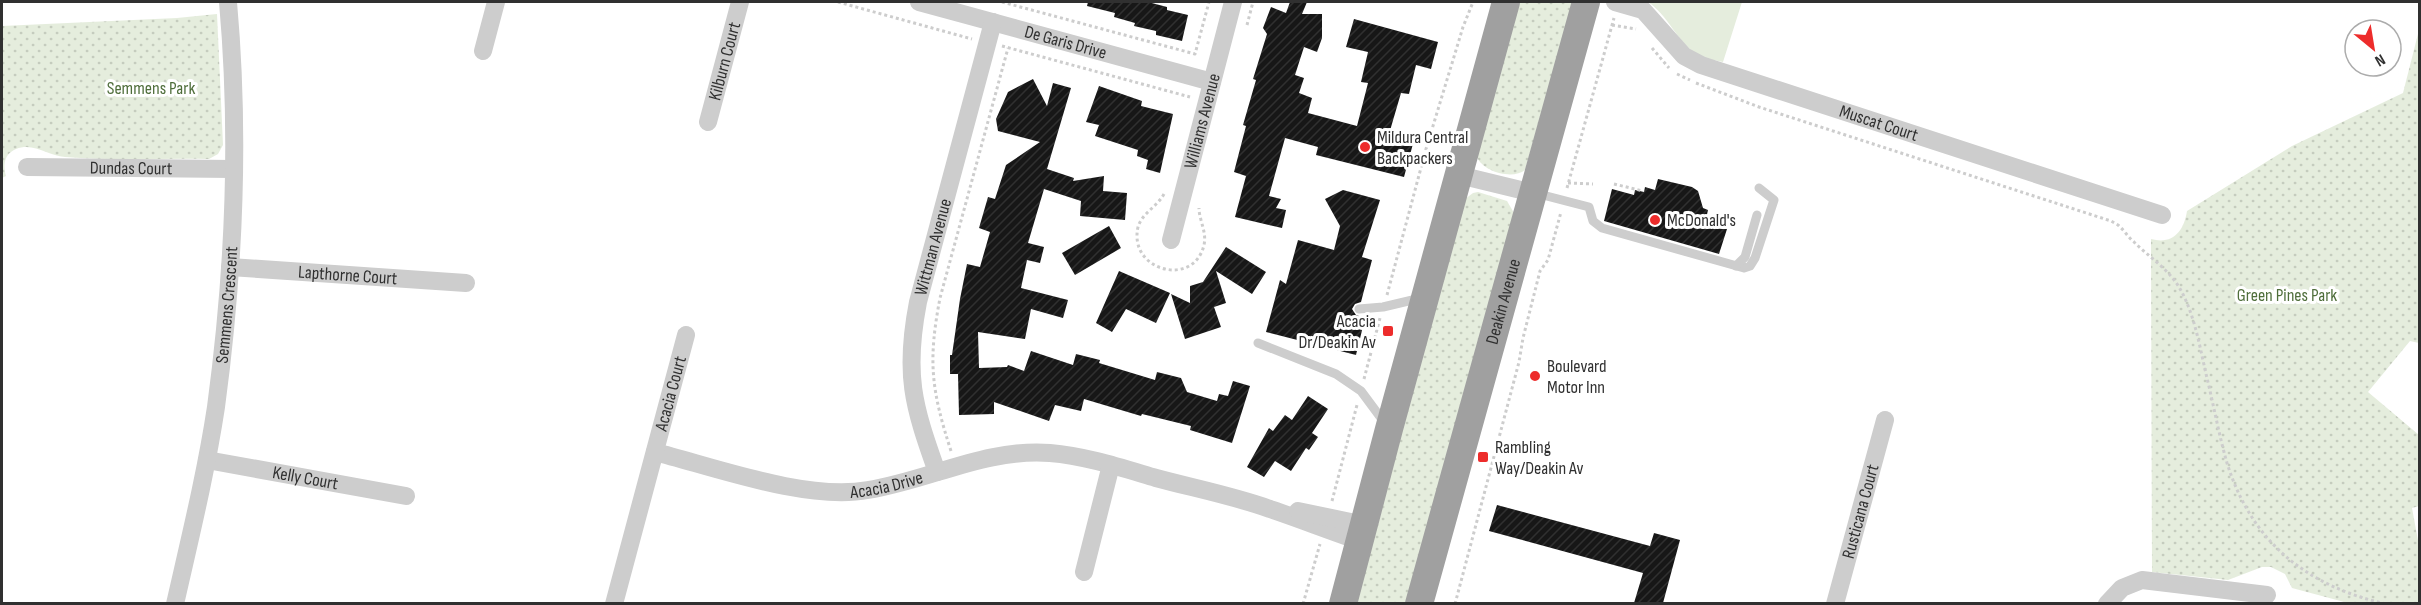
<svg xmlns="http://www.w3.org/2000/svg" width="2421" height="605" viewBox="0 0 2421 605" font-family="'Sofia Sans Condensed',sans-serif">
<defs>
<pattern id="park-dots" width="8" height="8" patternUnits="userSpaceOnUse" patternTransform="scale(1.5)"><rect width="8" height="8" fill="#e5eddd"/><path d="M2 2h.1M6 6h.1" fill="none" stroke="#c5ccbe" stroke-width="1.8" stroke-linecap="round"/></pattern>
<pattern id="building-hatch" width="6" height="6" patternUnits="userSpaceOnUse" patternTransform="scale(1.5)"><rect width="6" height="6" fill="#171717"/><path d="M-1 1l2-2M0 6l6-6M5 7l2-2" fill="none" stroke="#303030"/></pattern>
</defs>
<rect width="100%" height="100%" fill="#fff"/>
<path fill="#e5eddd" d="M1648,2H1742L1723,62C1714,60 1704,59 1696,54C1676,40 1668,15 1648,2Z"/>
<g fill="url(#park-dots)">
<path d="M1518,2H1573L1525,170C1513,180 1483,172 1477,157Z"/>
<path d="M217,14L223,145L218,154L209,159C161,158 112,161 65,157C48,156 34,142 16,149C4,154 3,165 6,176L2,178V26L177,18Z"/>
<path d="M2419,30V343L2410,341L2368,392L2419,435V506L2412,508L2419,546V603H2348L2292,588L2285,574L2271,567H2262L2228,580L2152,572L2151,239C2173,245 2184,231 2187,211L2292,146L2403,93Z"/>
<path d="M1478,192L1507,201L1514,213L1406,603L1354,604L1465,199L1473,193Z"/>
</g>
<g fill="url(#building-hatch)">
<path d="M1088,2H1148L1167,7V10L1188,15L1182,41L1156,35V31L1134,26L1135,23L1114,17L1115,13L1087,6Z"/>
<path d="M1290,2H1307L1302,14H1322V38L1317,52L1304,47L1295,75L1304,78L1299,93L1312,98L1308,113L1357,126L1368,83L1361,82L1368,52L1346,47L1354,19L1438,42L1431,69L1416,65L1409,94L1401,93L1389,134L1414,140L1404,177L1316,155L1318,147L1285,138L1269,196L1281,199L1276,208L1286,210L1282,228L1235,217L1246,176L1234,172L1246,126L1243,125L1256,80L1253,79L1267,34L1263,28L1271,7L1286,13Z"/>
<path d="M1033,79L1047,106L1053,83L1071,88L1047,169L1074,178L1073,181L1104,176L1103,191L1127,193L1125,220L1080,216L1081,201L1044,189L1028,243L1044,247L1040,263L1027,260L1021,288L1068,300L1063,318L1031,309L1025,339L978,332L979,368L1007,367L1008,365L1024,371L1031,351L1073,365L1076,354L1100,360L1099,363L1155,380L1157,372L1181,378L1187,392L1217,401L1219,394L1228,396L1233,381L1250,386L1232,443L1190,430L1191,426L1142,414L1141,416L1084,399L1081,411L1055,405L1049,421L994,402V414L959,415L958,374H950V355H952L960,299L967,264L980,267L990,232L979,228L988,197L995,199L1006,165L1040,142L998,131L996,119L1008,92Z"/>
<path d="M1099,86L1142,101L1141,106L1173,114L1160,173L1146,169L1148,160L1137,156L1138,150L1095,136L1099,125L1086,122Z"/>
<path d="M1658,179L1692,187L1698,191L1703,208L1708,210L1705,223L1727,229L1719,254L1604,221L1612,189L1634,195L1635,190L1644,192L1645,187L1655,190Z"/>
<path d="M1343,190L1380,200L1362,257L1372,260L1361,302L1355,304L1352,309L1356,315L1365,318L1356,355L1266,332L1280,280L1286,284L1298,240L1334,250L1340,226L1325,199Z"/>
<path d="M1109,226L1121,248L1075,275L1062,253Z"/>
<path d="M1226,247L1266,272L1252,294L1216,271L1226,303L1214,307L1221,327L1185,339L1171,294L1190,303V286L1203,282Z"/>
<path d="M1119,271L1170,293L1156,323L1126,309L1112,332L1096,323Z"/>
<path d="M1308,396L1328,409L1312,433L1318,437L1309,450L1306,448L1291,471L1275,461L1264,477L1247,467L1269,428L1273,431L1285,415L1292,420Z"/>
<path d="M1497,505L1650,546L1654,533L1680,540L1663,603H1634L1643,573L1489,531Z"/>
</g>
<g fill="none" stroke-linecap="round" stroke-linejoin="round">
<g stroke="#cdcdcd" stroke-width="3" stroke-dasharray="3 3" stroke-linecap="butt">
<path d="M838,2L972,39"/>
<path d="M1002,2L1195,54L1209,2"/>
<path d="M1247,25L1253,2"/>
<path d="M1612,25L1636,29"/>
<path d="M1002,46L1190,97"/>
<path d="M1652,48L1669,68"/>
<path d="M1677,74L1690,80"/>
<path d="M1696,83L1759,107L2111,221L2118,225C2124,230 2128,237 2134,242C2148,256 2168,269 2179,287C2195,314 2200,349 2207,378C2214,407 2219,435 2227,463C2252,543 2307,586 2386,604"/>
<path d="M1568,183L1593,184"/>
<path d="M1614,184L1643,191"/>
<path d="M1567,188L1614,18"/>
<path d="M1164,194C1157,207 1142,213 1138,227C1128,271 1194,288 1204,245C1207,232 1199,220 1199,208"/>
<path d="M1387,295L1426,149L1463,27L1473,2"/>
<path d="M1364,379L1380,318"/>
<path d="M951,451C931,389 928,361 940,298L1008,48"/>
<path d="M1332,501L1357,405"/>
<path d="M1303,604L1320,544"/>
<path d="M1455,604L1519,362L1523,338L1540,271L1548,260L1561,212"/>
</g>
<g stroke="#cdcdcd" stroke-width="9">
<path d="M1535,193L1589,207L1593,221L1602,228L1744,268L1750,266L1755,258L1774,200L1759,188"/>
<path d="M1736,266L1745,257L1757,215"/>
<path d="M1359,309L1383,307L1421,298"/>
<path d="M1258,343L1336,374L1361,391L1384,422"/>
</g>
<g stroke="#cdcdcd" stroke-width="18">
<path id="s1" d="M919,2L1212,82"/>
<path id="s2" d="M1615,2L1643,10L1684,56L1701,65L2162,215"/>
<path d="M483,51L496,2"/>
<path id="s3" d="M708,122L740,2"/>
<path id="s4" d="M27,167L234,169"/>
<path d="M1459,175L1533,193"/>
<path id="s5" d="M1171,240L1233,2"/>
<path id="s6" d="M230,267L466,283"/>
<path id="s7" d="M655,452C717,468 807,501 868,490C930,480 986,448 1050,453C1086,456 1122,468 1156,478C1193,488 1234,496 1270,509C1300,519 1330,531 1360,541"/>
<path id="s8" d="M207,460L406,496"/>
<path id="s9" d="M937,472C913,405 904,374 918,302L993,22"/>
<path d="M1298,511L1365,525"/>
<path d="M1084,572L1111,465"/>
<path id="s10" d="M175,604C190,538 206,473 216,407C234,273 240,136 228,2"/>
<path id="s11" d="M614,604L686,335"/>
<path id="s12" d="M1835,604L1885,420"/>
<path d="M2107,604L2122,588L2142,580L2267,595"/>
</g>
<g stroke="#a0a0a0" stroke-width="28">
<path d="M1343,604L1389,429L1506,2"/>
<path id="s13" d="M1419,604L1586,2"/>
</g>
</g>
<g fill="#ed2c2b" stroke="#fff" stroke-width="2">
<circle cx="1365" cy="147" r="6"/>
<circle cx="1655" cy="220" r="6"/>
<rect x="1382" y="325" width="12" height="12" rx="3"/>
<circle cx="1535" cy="376" r="6"/>
<rect x="1477" y="451" width="12" height="12" rx="3"/>
</g>
<g text-anchor="middle" stroke-width="6" stroke-linejoin="round" paint-order="stroke">
<g font-size="18" fill="#303030" stroke="#fff">
<text dy="6" stroke="none"><textPath href="#s1" startOffset="152">De Garis Drive</textPath></text>
<text dy="6" stroke="none"><textPath href="#s3" startOffset="63">Kilburn Court</textPath></text>
<text dy="6" stroke="none"><textPath href="#s5" startOffset="123">Williams Avenue</textPath></text>
<text dy="6" stroke="none"><textPath href="#s2" startOffset="297">Muscat Court</textPath></text>
<text dy="6" stroke="none"><textPath href="#s4" startOffset="104">Dundas Court</textPath></text>
<text dy="6" stroke="none"><textPath href="#s9" startOffset="231">Wittman Avenue</textPath></text>
<text dy="6" stroke="none"><textPath href="#s6" startOffset="118">Lapthorne Court</textPath></text>
<text dy="6" stroke="none"><textPath href="#s13" startOffset="314">Deakin Avenue</textPath></text>
<text dy="6" stroke="none"><textPath href="#s10" startOffset="304">Semmens Crescent</textPath></text>
<text dy="6" stroke="none"><textPath href="#s11" startOffset="218">Acacia Court</textPath></text>
<text dy="6" stroke="none"><textPath href="#s8" startOffset="100">Kelly Court</textPath></text>
<text dy="6" stroke="none"><textPath href="#s7" startOffset="237">Acacia Drive</textPath></text>
<text dy="6" stroke="none"><textPath href="#s12" startOffset="96">Rusticana Court</textPath></text>
</g>
<g font-size="18" fill="#4f6e3b" stroke="#fff">
<text x="151" y="94">Semmens Park</text>
<text x="2287" y="301">Green Pines Park</text>
</g>
<g font-size="18" fill="#303030" stroke="#fff" text-anchor="start">
<text x="1377" y="143">Mildura Central<tspan x="1377" dy="21">Backpackers</tspan></text>
<text x="1667" y="226">McDonald's</text>
<text x="1376" y="327" text-anchor="end">Acacia<tspan x="1376" dy="21">Dr/Deakin Av</tspan></text>
<text x="1547" y="372">Boulevard<tspan x="1547" dy="21">Motor Inn</tspan></text>
<text x="1495" y="453">Rambling<tspan x="1495" dy="21">Way/Deakin Av</tspan></text>
</g>
</g>
<rect width="2421" height="605" fill="none" stroke="#303030" stroke-width="6"/>
<g transform="translate(2373 48) rotate(150)"><circle r="28" fill="#ffffff" stroke="#acacac" stroke-width="1.5"/>
<path d="M0-4.5L10 22L0 15L-10 22Z" fill="#ed2c2b"/>
<text y="-9" font-size="16" font-weight="bold" text-anchor="middle" fill="#303030">N</text>
</g>
</svg>
